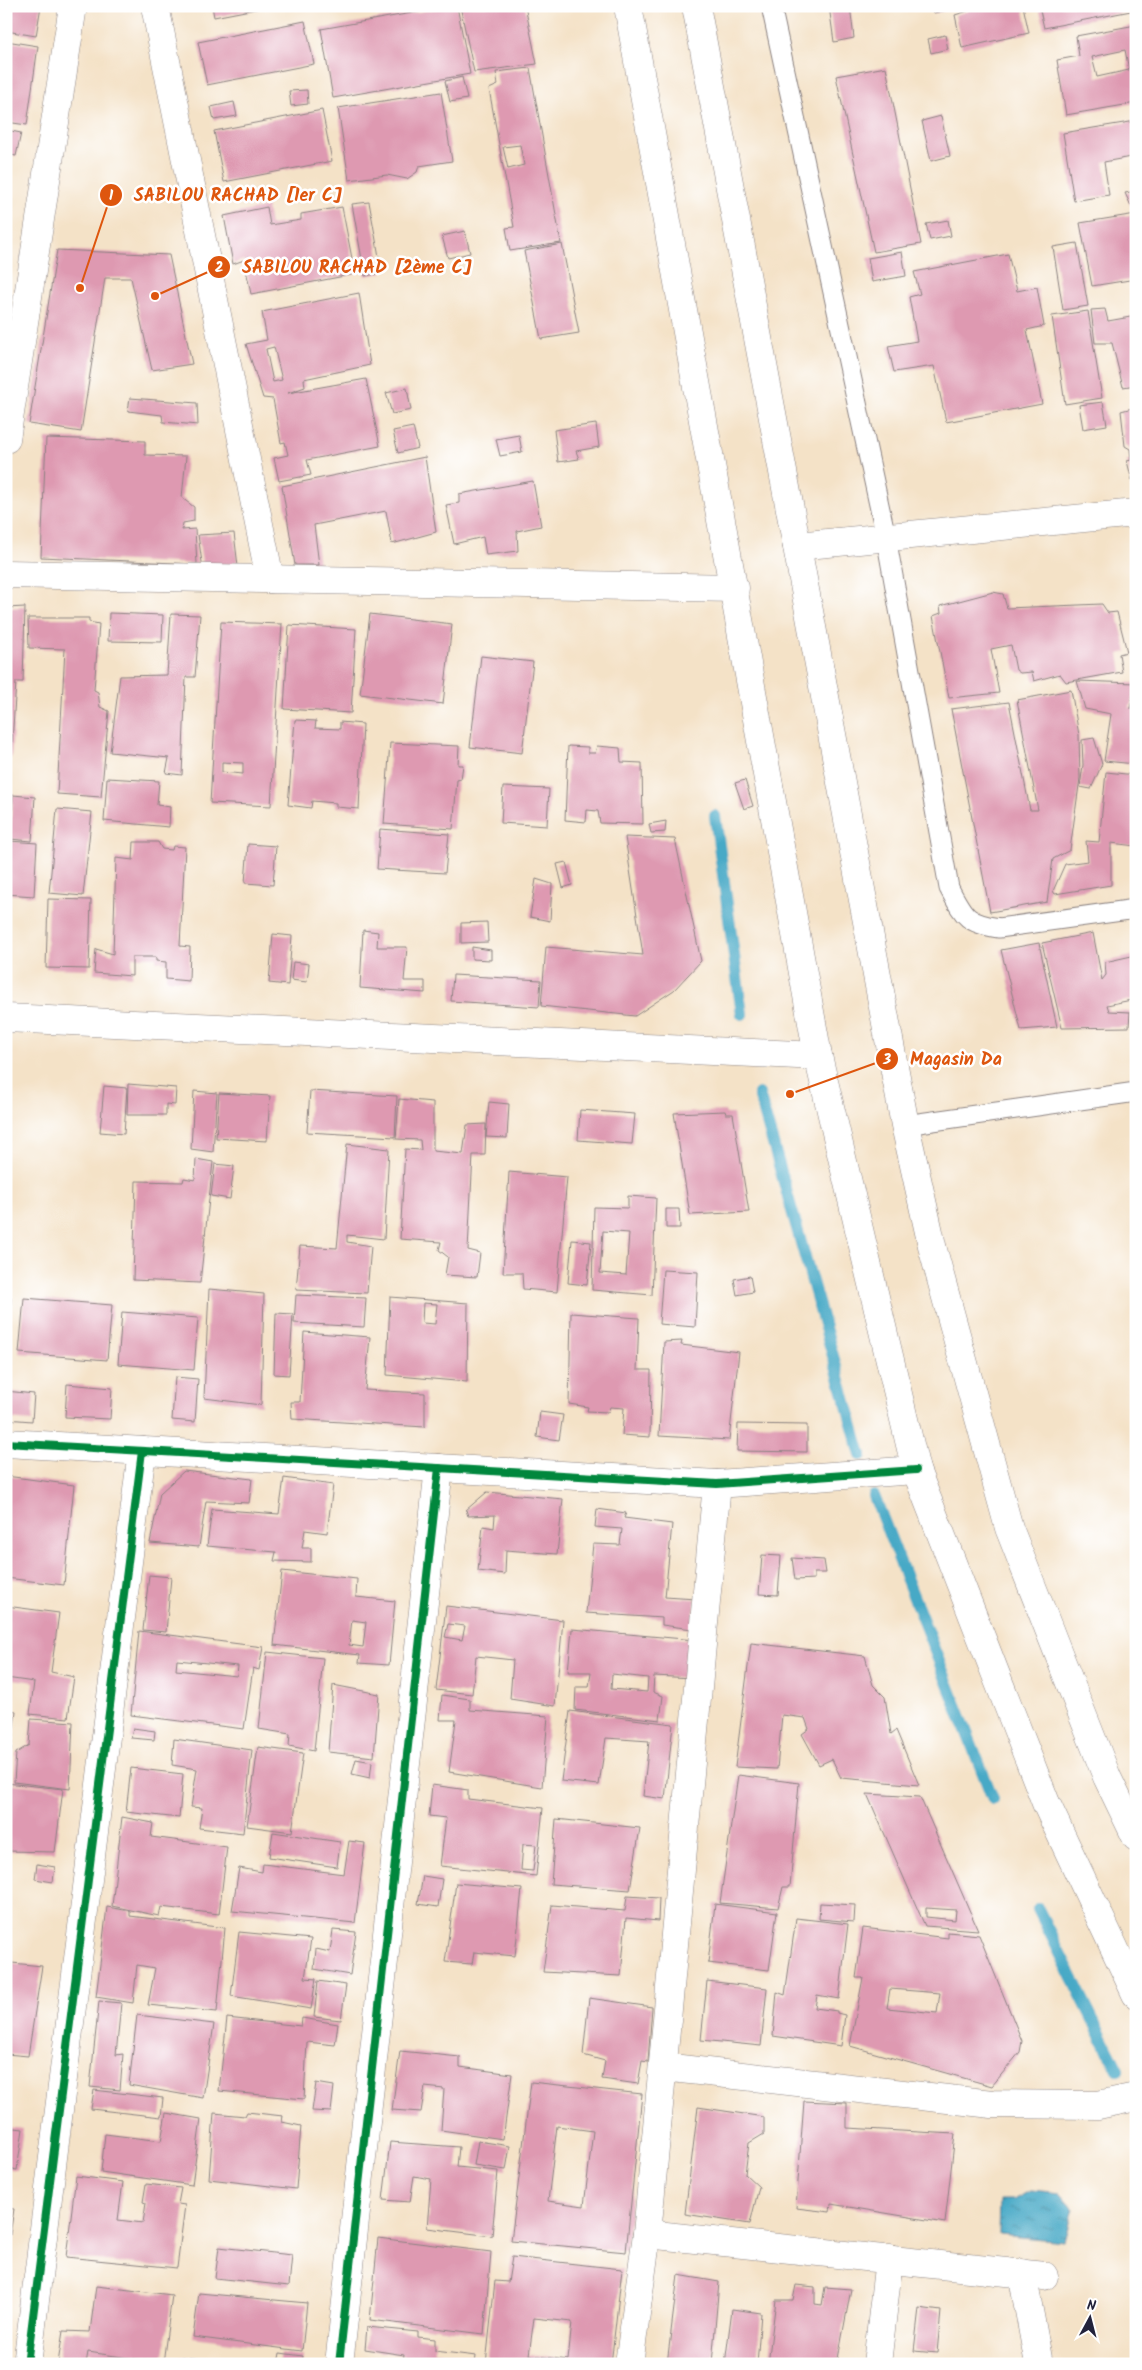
<svg xmlns="http://www.w3.org/2000/svg" width="1142" height="2370" viewBox="0 0 1142 2370" font-family="Kalam,sans-serif">
<defs>
<pattern id="water-ripples" width="26" height="14" patternUnits="userSpaceOnUse" patternTransform="scale(1.25)"><rect width="26" height="14" fill="#47a9c6"/><path d="M2 4q2-2 4 0t4 0M15 11q2-2 4 0t4 0" fill="none" stroke="#3b89a2"/></pattern>
</defs>
<rect width="100%" height="100%" fill="#fff"/>
<filter id="ink" filterUnits="userSpaceOnUse"><feTurbulence type="fractalNoise" baseFrequency=".02" numOctaves="2"/><feDisplacementMap in="SourceGraphic" scale="10" xChannelSelector="R" yChannelSelector="G"/><feConvolveMatrix kernelMatrix="1 2 1 2 8 2 1 2 1" color-interpolation-filters="sRGB"/></filter>
<filter id="wash" filterUnits="userSpaceOnUse"><feTurbulence type="fractalNoise" baseFrequency=".0096" numOctaves="4" result="noise"/><feDisplacementMap in="SourceGraphic" scale="20" xChannelSelector="R" yChannelSelector="G"/><feGaussianBlur stdDeviation="1.12" result="paint"/><feColorMatrix in="noise" values="0 0 0 0 0 0 0 0 0 0 0 0 0 0 0 0 0 1.4 0 .05"/><feComposite in="paint" operator="in"/></filter>
<g filter="url(#wash)">
<rect width="100%" height="100%" fill="#f4e2c7"/>
<path fill="url(#water-ripples)" stroke="#346680" d="M1031,2191L1061,2194L1073,2208L1064,2241L999,2235L1000,2200H1014Z"/>
<g fill="none" stroke-linecap="round" stroke-linejoin="round">
<g stroke="#47a9c6" stroke-width="12">
<path d="M715,816L742,1014"/>
<path d="M759,1094L861,1455"/>
<path d="M874,1496L993,1799"/>
<path d="M1038,1909L1118,2070"/>
</g>
</g>
<g id="blocks">
<g fill="#de99b1" fill-rule="evenodd">
<path d="M6,6H41L36,36L6,31Z"/>
<path d="M212,6H266V7L214,17Z"/>
<path d="M452,6H457L470,74L333,98L321,29Z"/>
<path d="M460,6H525L537,64L474,72Z"/>
<path d="M829,6H850L854,38L834,42Z"/>
<path d="M933,6H960V7L934,13Z"/>
<path d="M967,6H1023L1029,33L962,48L955,15L968,11Z"/>
<path d="M1039,6H1136V10L1044,28Z"/>
<path d="M305,21L314,64L207,85L198,42Z"/>
<path d="M1136,25V103L1066,115L1057,60L1079,56L1076,36ZM1125,50L1129,70L1097,77L1092,57Z"/>
<path d="M945,35L948,49L931,53L928,39Z"/>
<path d="M6,41L38,46L27,125L6,122Z"/>
<path d="M886,67L921,244L874,252L836,76Z"/>
<path d="M530,68L561,243L510,251L506,228L514,227L489,89L498,85L496,72ZM520,145L524,165L508,169L503,147Z"/>
<path d="M462,77L467,99L450,102L445,81Z"/>
<path d="M307,90L308,104L291,106L289,91Z"/>
<path d="M441,92L452,161L419,166L417,172L407,179L387,175L349,180L338,108Z"/>
<path d="M234,102L237,116L214,120L211,107Z"/>
<path d="M322,110L332,161L224,182L214,131Z"/>
<path d="M941,116L950,156L931,161L922,121Z"/>
<path d="M1136,121V156L1104,162L1109,195L1074,201L1063,133Z"/>
<path d="M6,130L21,133L16,156L6,154Z"/>
<path d="M1136,191V205L1131,206L1125,193Z"/>
<path d="M369,202L382,273L365,276L352,204Z"/>
<path d="M267,207L270,225L301,220V214L342,207L355,274L251,294L244,260L233,264L224,216Z"/>
<path d="M1136,214V218H1132L1136,232V279L1092,286L1080,223Z"/>
<path d="M948,220L951,236L930,240L926,224Z"/>
<path d="M465,231L470,253L448,258L442,236Z"/>
<path d="M1077,243L1088,306L1063,310L1053,247Z"/>
<path d="M562,244L579,333L541,339L524,251Z"/>
<path d="M57,250L169,255L192,364L152,370L131,278H105L81,432L29,424Z"/>
<path d="M902,252L906,276L872,282L868,258Z"/>
<path d="M1008,254L1017,291L1037,287L1044,326L1027,330L1042,404L946,422L934,366L894,372L888,346L917,341L909,297L920,294L914,272Z"/>
<path d="M359,293L370,365L304,379L305,387L288,393L366,379L380,446L307,460L311,475L279,481L274,458L288,455L285,442L281,443L273,399L263,398L246,344L267,340L262,312ZM274,347L282,380L273,382L266,349Z"/>
<path d="M1105,309L1108,321L1136,316V385L1123,387L1112,343H1095L1091,310Z"/>
<path d="M1088,311L1102,398L1065,404L1052,316Z"/>
<path d="M407,388L411,410L392,414L386,393Z"/>
<path d="M130,398L197,403L198,425L163,422L162,415L128,411Z"/>
<path d="M1103,402L1107,425L1083,429L1079,405Z"/>
<path d="M1136,407V481H1132L1127,461L1131,460L1130,449L1125,446L1121,411Z"/>
<path d="M596,424L599,447L576,451L579,459L558,462L554,430Z"/>
<path d="M413,427L418,448L398,453L393,431Z"/>
<path d="M519,435L522,452L500,456L496,439Z"/>
<path d="M46,438L145,441V455L186,456L182,498L194,507V521L183,523L182,530L195,529L197,564L41,557Z"/>
<path d="M425,457L436,532L392,544L386,511L314,525L319,565H295L282,486Z"/>
<path d="M533,481L541,526L517,531L518,551L486,555L483,537L454,544L446,505L459,503V494Z"/>
<path d="M234,533L239,575L204,576L198,535Z"/>
<path d="M993,592L1003,594L1007,608L1102,604L1108,613L1117,612L1127,652L1119,654L1122,672L1066,682L1060,674L1034,681L1032,672L1020,673L1016,670L1011,645L991,649L999,693L949,698L933,616L941,613L940,606Z"/>
<path d="M25,607L23,682H16L11,758H6V608Z"/>
<path d="M109,613L163,615L162,642L108,641Z"/>
<path d="M171,614L200,615L195,677H186L182,775L166,773L169,758L110,752L120,676L167,675Z"/>
<path d="M370,614L452,624L443,704L360,694Z"/>
<path d="M28,618H89V622L99,624L94,690L98,692L100,707L109,711L101,797L57,794L65,649L29,648Z"/>
<path d="M221,622L282,624L271,806L210,803ZM222,762L243,763V774L222,772Z"/>
<path d="M289,625L356,629L351,713L284,709Z"/>
<path d="M481,656L533,662L522,753L470,747Z"/>
<path d="M1077,681L1136,683L1130,708H1136V764L1104,761L1111,714L1085,709Z"/>
<path d="M1071,690L1079,735L1080,778L1070,850L1053,859L1047,902L990,912L951,709L1009,702L1030,810H1038L1017,700Z"/>
<path d="M295,720L316,721L315,728L340,729V722L363,724L359,809L336,807V803L312,801L311,808L288,805Z"/>
<path d="M1094,738L1102,764L1091,789L1080,787L1083,765L1082,740Z"/>
<path d="M390,743L459,746L458,765H463L461,779L457,780L453,829L384,824Z"/>
<path d="M568,746L588,747V753H595L597,746L620,748L621,762L642,763L643,824L600,823L598,811L587,810L586,822L565,820Z"/>
<path d="M1106,772L1136,775V846L1111,843V885L1055,894L1053,891L1065,864L1088,861L1086,841L1099,842Z"/>
<path d="M107,778L159,781L157,805L170,807L169,827L104,821Z"/>
<path d="M745,780L753,806L744,809L735,783Z"/>
<path d="M503,787L549,789L547,826L501,823Z"/>
<path d="M13,795L35,797L32,841L10,839Z"/>
<path d="M57,809L92,812L83,896L49,893Z"/>
<path d="M666,821L665,832L651,833L649,824Z"/>
<path d="M380,829L449,834L445,873L377,869Z"/>
<path d="M625,837L675,839L701,961L674,990L635,1016L541,1006L546,947L643,955Z"/>
<path d="M9,841L37,843L34,896L6,894Z"/>
<path d="M134,842H158L162,849L172,850L173,846L185,847L180,946L190,947L189,981L166,979V962L156,961V957H132V976L94,973L96,949L113,954L116,858L133,860Z"/>
<path d="M248,844L276,846L273,885L245,883Z"/>
<path d="M566,862L572,885L563,888L557,864Z"/>
<path d="M536,879L552,884L550,921L530,917Z"/>
<path d="M48,899L91,900L89,969L46,968Z"/>
<path d="M487,922L488,942L461,943V923Z"/>
<path d="M363,930L378,932L377,947H407L404,981H425V993L360,988Z"/>
<path d="M1093,933L1102,980L1106,975L1105,962L1136,955V999L1107,1005L1109,1011L1130,1012L1129,1027L1062,1028L1042,943Z"/>
<path d="M273,934L292,936L288,985L269,983Z"/>
<path d="M1039,943L1057,1027L1021,1030L1001,950Z"/>
<path d="M472,947L491,950V960L472,959Z"/>
<path d="M293,962L309,964L307,982L291,980Z"/>
<path d="M453,975L541,980L539,1007L451,1001Z"/>
<path d="M128,1084L176,1088L175,1105L166,1104V1115H127Z"/>
<path d="M104,1086L127,1088L124,1134L100,1132Z"/>
<path d="M194,1091L217,1093L213,1152L191,1149Z"/>
<path d="M310,1091L397,1096L395,1137L307,1132Z"/>
<path d="M219,1093L270,1096L267,1141L216,1138Z"/>
<path d="M399,1099L433,1102V1151L463,1154L467,1125L486,1124L485,1155H473L468,1250L480,1253L477,1277L445,1275L448,1257L439,1250L441,1242L400,1239L405,1149L421,1150L420,1140L396,1139Z"/>
<path d="M489,1102L509,1104L507,1138L486,1137Z"/>
<path d="M580,1110L635,1114L632,1144L578,1140Z"/>
<path d="M725,1111L726,1114H733L749,1212L690,1215L674,1113Z"/>
<path d="M347,1144L389,1149L384,1239L347,1235V1242L371,1246L367,1293L296,1290L300,1246L337,1248Z"/>
<path d="M196,1159L213,1162L200,1283L133,1280L136,1181L183,1182L184,1178L195,1180Z"/>
<path d="M215,1164L234,1166L230,1199L211,1196Z"/>
<path d="M509,1172L567,1177L557,1292L523,1289L522,1273H503Z"/>
<path d="M628,1196L656,1198L652,1295L592,1290L594,1207L628,1208ZM603,1231L629,1233L626,1275L600,1273Z"/>
<path d="M666,1209H679L680,1228H666Z"/>
<path d="M572,1240L591,1242L587,1285L568,1283Z"/>
<path d="M663,1270L698,1272L695,1327L659,1324Z"/>
<path d="M750,1276L753,1292L737,1295L734,1279Z"/>
<path d="M209,1289L264,1294L261,1405L204,1398Z"/>
<path d="M296,1295L366,1298L364,1327L294,1323Z"/>
<path d="M390,1297L468,1303L467,1382L387,1375ZM423,1303L437,1304L435,1324L422,1323Z"/>
<path d="M6,1298H11L9,1336H6Z"/>
<path d="M24,1298L112,1305L107,1360L19,1353Z"/>
<path d="M122,1312L198,1318L194,1370L118,1364Z"/>
<path d="M276,1313L293,1314L289,1375L274,1374Z"/>
<path d="M571,1313L639,1318L637,1370H651L650,1437L622,1435L624,1408L610,1407L608,1412L587,1411L588,1407L569,1404Z"/>
<path d="M304,1332L370,1337L365,1390L425,1393V1427L292,1419L291,1402H300Z"/>
<path d="M682,1341L681,1345L739,1352L729,1440L659,1436L664,1342Z"/>
<path d="M175,1377L198,1379L195,1422L172,1420Z"/>
<path d="M67,1384L112,1388L110,1419L65,1417Z"/>
<path d="M6,1391L34,1394L32,1421L6,1419Z"/>
<path d="M540,1412L563,1415L559,1440L537,1437Z"/>
<path d="M738,1424L807,1425V1452L737,1451Z"/>
<path d="M184,1471L252,1479L249,1503L206,1501L199,1547L150,1543L160,1493Z"/>
<path d="M6,1476L74,1485L64,1585L6,1578Z"/>
<path d="M284,1478L333,1485L327,1533L305,1530L302,1548H311V1562L274,1561L276,1552L207,1546L212,1509L279,1514Z"/>
<path d="M487,1492L563,1499L557,1554L506,1550L505,1574L478,1571L483,1526L494,1528L495,1515L468,1516L466,1510Z"/>
<path d="M597,1509L626,1513L624,1518L672,1524L665,1597L696,1599L692,1629L662,1625V1618L586,1613L593,1544L620,1545L622,1529L595,1527Z"/>
<path d="M762,1555L781,1556L778,1595L759,1594Z"/>
<path d="M792,1558L824,1560L826,1573H814V1579L795,1580Z"/>
<path d="M282,1571L357,1579L356,1597L395,1601L389,1665L359,1663L360,1655L274,1645ZM352,1620L366,1622L363,1647L349,1645Z"/>
<path d="M149,1575L171,1577L166,1632L143,1630Z"/>
<path d="M6,1606L59,1613L51,1672L74,1677L68,1718L30,1714L34,1682L6,1678Z"/>
<path d="M446,1606L563,1620L555,1706L510,1699L513,1660L476,1656L472,1694L436,1690ZM448,1624L465,1626L462,1640L445,1637Z"/>
<path d="M572,1629L695,1640L693,1678L654,1676L653,1692L663,1696L660,1720L575,1710L576,1687H589L591,1672H568ZM612,1674L648,1678L647,1692L611,1689Z"/>
<path d="M139,1631L263,1647L259,1670L253,1668L244,1729L131,1715ZM177,1660L238,1666L237,1676L176,1670Z"/>
<path d="M751,1643L865,1656L873,1685L885,1697L891,1734L896,1730L919,1785L841,1778L832,1759L819,1765L802,1734L809,1729L805,1718L782,1715L777,1769L735,1767Z"/>
<path d="M267,1652L323,1658L314,1751L289,1746L290,1734L259,1729Z"/>
<path d="M333,1685L379,1694L374,1757L328,1752Z"/>
<path d="M442,1695L470,1699V1710L548,1716L542,1787L449,1772L456,1720H440Z"/>
<path d="M6,1709L16,1711L8,1772H6Z"/>
<path d="M570,1711L673,1724L665,1799L643,1796L649,1741L606,1738L599,1785L561,1781Z"/>
<path d="M31,1719L73,1722L70,1789L14,1782L16,1753L29,1745Z"/>
<path d="M133,1728L155,1731L154,1740L131,1738Z"/>
<path d="M174,1739L252,1750L243,1833L199,1828L202,1808L191,1807L197,1769L172,1765Z"/>
<path d="M258,1747L303,1753L292,1832L247,1826Z"/>
<path d="M356,1759L372,1762L370,1778L352,1774Z"/>
<path d="M131,1768L183,1774L179,1818L126,1812Z"/>
<path d="M738,1775L799,1783L790,1887H783L778,1908L720,1903Z"/>
<path d="M6,1783L63,1789L55,1852L6,1851L8,1824H6Z"/>
<path d="M432,1785L468,1790V1799L543,1808L536,1876L440,1866L446,1818L429,1816ZM523,1844L536,1845L533,1871L521,1870Z"/>
<path d="M867,1794L920,1797L978,1930L925,1926ZM926,1908L956,1910L955,1920L926,1917Z"/>
<path d="M122,1817L153,1823L151,1837L227,1847L219,1914L161,1907L159,1916L112,1906Z"/>
<path d="M556,1819L640,1828L630,1890L551,1884Z"/>
<path d="M273,1832L340,1842L337,1867L269,1857Z"/>
<path d="M349,1841L365,1843L355,1923L232,1911L239,1868L262,1872L263,1864L344,1874Z"/>
<path d="M37,1864L55,1867L53,1882L35,1879Z"/>
<path d="M423,1876L442,1879L438,1907L418,1904Z"/>
<path d="M456,1883L522,1889L515,1956L474,1952L472,1964L445,1962Z"/>
<path d="M627,1896L659,1898L658,1921L626,1918L621,1976L543,1972L552,1905L625,1911Z"/>
<path d="M820,1903L855,1905L854,1922L819,1919Z"/>
<path d="M715,1904L777,1912L769,1970L708,1963Z"/>
<path d="M107,1907L130,1911V1916L225,1928L217,2012L148,2005L155,1968L137,1965L133,2003L96,1997Z"/>
<path d="M796,1918L848,1924L839,1999L817,1995L815,2008L837,2011V2013L845,2015L841,2046L773,2036L777,1992L785,1995Z"/>
<path d="M863,1928L948,1938V1932L979,1935L1022,2041L1020,2052L992,2086L850,2046L863,1978H856ZM890,1989L940,1993L937,2013L887,2008Z"/>
<path d="M333,1930L356,1932L350,1975L314,1969L316,1949L330,1952Z"/>
<path d="M239,1932L311,1939L305,1978L316,1979L311,2009L231,1996Z"/>
<path d="M12,1963L42,1966L28,2056L6,2054V2004Z"/>
<path d="M318,1981L346,1985L341,2020L314,2017Z"/>
<path d="M707,1981L767,1988L761,2046L701,2040Z"/>
<path d="M589,1998L652,2007L648,2062L642,2061L638,2084L602,2079L605,2061L583,2055Z"/>
<path d="M99,2001L121,2003L116,2055L123,2054L120,2090L90,2087Z"/>
<path d="M137,2015L214,2024L203,2098L129,2085Z"/>
<path d="M227,2018L301,2026L302,2018L338,2024L335,2045L307,2042L304,2099L219,2091Z"/>
<path d="M400,2051L460,2057V2067L512,2074L503,2139L441,2130L444,2089L425,2087L421,2112L392,2110Z"/>
<path d="M531,2082L642,2094L626,2252L511,2241ZM557,2126L593,2131L584,2206L548,2201Z"/>
<path d="M316,2083L334,2086L331,2112L312,2111Z"/>
<path d="M94,2090L163,2098L161,2117L91,2109Z"/>
<path d="M804,2101L847,2103V2128L955,2134L945,2223L831,2204L830,2212L796,2208Z"/>
<path d="M698,2107L764,2117V2134L749,2143L745,2174L759,2187L750,2224L685,2214Z"/>
<path d="M247,2112L283,2116L282,2122L301,2126L296,2189L209,2179L214,2113L245,2116Z"/>
<path d="M166,2113L201,2119L192,2185L101,2172L105,2134L161,2141Z"/>
<path d="M6,2127L23,2129L17,2170L6,2168Z"/>
<path d="M478,2141L510,2146L506,2170L474,2165Z"/>
<path d="M390,2142L459,2147L457,2167L498,2171L492,2236L427,2228L431,2179L414,2176L410,2202L383,2200Z"/>
<path d="M76,2176L123,2182L118,2220L143,2223L146,2203L143,2202L146,2184L181,2188L178,2204L185,2205L177,2268L66,2257Z"/>
<path d="M6,2208L14,2209L10,2235L6,2234Z"/>
<path d="M378,2238L491,2252L484,2334L370,2320Z"/>
<path d="M219,2247L292,2255L289,2286L215,2278Z"/>
<path d="M512,2257L622,2269L611,2364H486L495,2281L508,2282ZM534,2318L572,2322L568,2360L529,2355Z"/>
<path d="M678,2275L719,2282L712,2364H667Z"/>
<path d="M796,2285L815,2287V2304L822,2305L825,2287L851,2289L837,2364H768L776,2300H793Z"/>
<path d="M96,2286L172,2295L163,2363L88,2352L86,2364L58,2363L63,2331L90,2332Z"/>
<path d="M199,2293L307,2303L302,2351L193,2337Z"/>
<path d="M919,2308L941,2311L937,2353L914,2351Z"/>
<path d="M732,2309L761,2313L757,2364H725Z"/>
<path d="M367,2327L418,2332V2337L435,2339V2351L476,2356L475,2364H403L404,2355L365,2349Z"/>
<path d="M280,2353L303,2356L302,2364H278Z"/>
<path d="M181,2357L215,2360V2364H181Z"/>
</g>
</g>
</g>
<g filter="url(#ink)">
<use href="#blocks" fill-opacity="0" stroke="#8b8281" stroke-width="1"/>
<g fill="none" stroke-linecap="round" stroke-linejoin="round">
<g stroke="#8b8281" stroke-width="21">
<g id="service">
<path d="M771,6L886,537L949,888C964,916 966,923 999,928L1136,909"/>
<path d="M905,1125L1136,1092"/>
</g>
</g>
<g stroke="#8b8281" stroke-width="29">
<g id="minor">
<path d="M155,6L270,579"/>
<path d="M6,439L73,6"/>
<path d="M797,546L1136,513"/>
<path d="M6,574L735,588"/>
<path d="M6,1443L717,1484L916,1470"/>
<path d="M663,2067L992,2104L1098,2105L1136,2097"/>
<path d="M647,2234L1044,2276"/>
<path d="M1022,2273L1039,2364"/>
<path d="M27,2364L142,1451"/>
<path d="M339,2364L439,1468"/>
<path d="M629,2364L647,2234L717,1484"/>
<path d="M877,2364L889,2259"/>
</g>
</g>
<g stroke="#8b8281" stroke-width="29">
<path id="tertiary" d="M6,1018L818,1056"/>
</g>
<g stroke="#8b8281" stroke-width="29">
<g id="trunk">
<path d="M628,6L818,1056L916,1470L1046,1803L1136,1994"/>
<path d="M696,6L905,1125L933,1250L1009,1528L1107,1777L1136,1837"/>
</g>
</g>
<use href="#service" stroke="#fff" stroke-width="19"/>
<use href="#minor" stroke="#fff" stroke-width="28"/>
<use href="#tertiary" stroke="#fff" stroke-width="28"/>
<use href="#trunk" stroke="#fff" stroke-width="28"/>
<g stroke="#fff" stroke-width="11">
<g id="cycleway">
<path d="M6,1443L717,1484L916,1470"/>
<path d="M27,2364L142,1451"/>
<path d="M339,2364L439,1468"/>
</g>
</g>
<use href="#cycleway" stroke="#00873e" stroke-width="8"/>
</g>
</g>
<path fill="none" stroke="#de560e" stroke-width="2" d="M80 288L111 195M155 296L219 267M790 1094L887 1059"/>
<g fill="#de560e" stroke="#fff" stroke-width="2">
<circle cx="80" cy="288" r="5"/>
<circle cx="155" cy="296" r="5"/>
<circle cx="790" cy="1094" r="5"/>
<circle cx="111" cy="195" r="12"/>
<circle cx="219" cy="267" r="12"/>
<circle cx="887" cy="1059" r="12"/>
</g>
<g font-size="15" text-anchor="middle" font-weight="bold" fill="#fff">
<text x="111" y="200">1</text>
<text x="219" y="272">2</text>
<text x="887" y="1064">3</text>
</g>
<g font-size="18" text-anchor="middle" font-weight="bold" fill="#de560e" stroke="#fff" stroke-width="5" stroke-linejoin="round" paint-order="stroke">
<text x="238" y="201">SABILOU RACHAD [1er C]</text>
<text x="357" y="273">SABILOU RACHAD [2ème C]</text>
<text x="956" y="1065">Magasin Da</text>
</g>
<rect width="1142" height="2370" fill="none" stroke="#fff" stroke-width="25"/>
<g transform="translate(1090 2318) rotate(7)" stroke="#ffffff" stroke-width="4" paint-order="stroke">
<path d="M0-4L9 19L0 12L-9 19Z" fill="#22223b"/>
<text y="-8" font-size="14" font-weight="bold" text-anchor="middle" fill="#22223b">N</text>
</g>
</svg>
